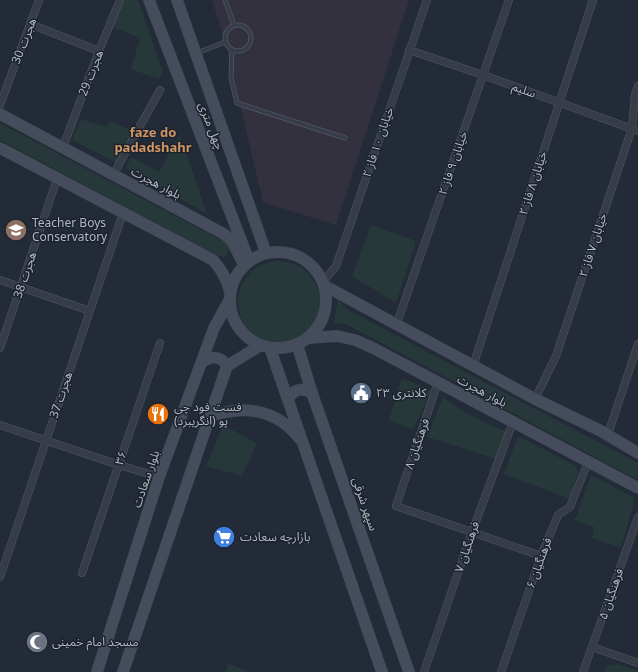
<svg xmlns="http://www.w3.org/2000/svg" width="638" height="672" viewBox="0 0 638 672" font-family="'Noto Sans','Noto Sans Arabic',sans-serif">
<rect width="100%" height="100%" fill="#232b38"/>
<path fill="#33313d" d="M212,0H409L336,225L263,202L225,42Z"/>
<g fill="#26383a">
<path d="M119,0H138L163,72L159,79L131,69L140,38L110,26Z"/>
<path d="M81,119L106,127L110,121L134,131L117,163L72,140Z"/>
<path d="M0,123L228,244L229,249L225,258L210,252L0,140Z"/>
<path d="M180,135L207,214L126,168L131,157L159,172Z"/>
<path d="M371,225L416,241L396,303L352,276Z"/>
<circle cx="279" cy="302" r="41"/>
<path d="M338,299L342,305L350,311L638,463V480L346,324L334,323Z"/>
<path d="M402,378L431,390L413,430L389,420Z"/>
<path d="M443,397L467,414L509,433L499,460L427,437Z"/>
<path d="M223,425L257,443L242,476L206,466Z"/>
<path d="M518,436L576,466L578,472L570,499L504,474Z"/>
<path d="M591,475L633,497L634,502L621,548L592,538L594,527L575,520Z"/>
<path d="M229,664L251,672H225Z"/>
<path d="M618,664L638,671V672H604L607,666Z"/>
</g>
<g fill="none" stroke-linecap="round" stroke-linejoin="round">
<g stroke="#515864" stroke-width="5">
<g id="lane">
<path d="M225,0L234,25"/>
<circle cx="238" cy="38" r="13"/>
<path d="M232,50L231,78L237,103L345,138"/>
<path d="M197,53L225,42"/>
</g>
</g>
<g stroke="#515864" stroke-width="8">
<g id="street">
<path d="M30,24L99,51"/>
<path d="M409,50L483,75L638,131"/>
<path d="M0,105L39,0"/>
<path d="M63,147L99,51L120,0"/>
<path d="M113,175L160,90"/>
<path d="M0,280L90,311"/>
<path d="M323,282L336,266L427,0"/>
<path d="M396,326L509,0"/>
<path d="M0,348L57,179"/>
<path d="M473,366L593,0"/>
<path d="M438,382L396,506L541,556"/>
<path d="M535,399L556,356L632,128L635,95L638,86"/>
<path d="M0,425L119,465L159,477"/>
<path d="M608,434L638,344"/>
<path d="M82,573L160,343"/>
<path d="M0,577L123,213"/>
<path d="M592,647L638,663"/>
<path d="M424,672L472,532L513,422"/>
<path d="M501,672L541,556L558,515L570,507L588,462"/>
<path d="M583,672L638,517"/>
</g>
</g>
<g stroke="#404752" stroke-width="12">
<g id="secondary">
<path d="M149,0L249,261"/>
<path d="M177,0L266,253"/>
<path d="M0,114L224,234L232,241L244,265"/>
<path d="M0,148L213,260C222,270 227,279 230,292"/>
<circle cx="278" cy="300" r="48"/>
<path d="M325,286L535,399L601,431L638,453"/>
<path d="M308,338L337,336L355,340L373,348L638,488"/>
<path d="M297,344L312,393L409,672"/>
<path d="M270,348L382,672"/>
<path d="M202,362C212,356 220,355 227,366"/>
<path d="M288,399C294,389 302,387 312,393"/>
<path d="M210,417C243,404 276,409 299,438"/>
<path d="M97,672L159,477L214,328L230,299"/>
<path d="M123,672L227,366L261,345"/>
</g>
</g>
<use href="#lane" stroke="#363d49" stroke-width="3.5"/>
<use href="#street" stroke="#363d49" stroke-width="7"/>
<use href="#secondary" stroke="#454d5c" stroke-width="11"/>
</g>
<defs>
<g id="school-disc" transform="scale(1.15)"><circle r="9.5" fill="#8d6e63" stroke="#1c232d"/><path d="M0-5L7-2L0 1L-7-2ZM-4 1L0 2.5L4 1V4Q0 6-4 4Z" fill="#fff"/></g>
<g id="civic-disc" transform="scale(1.15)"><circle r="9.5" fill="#5c6f8a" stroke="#1c232d"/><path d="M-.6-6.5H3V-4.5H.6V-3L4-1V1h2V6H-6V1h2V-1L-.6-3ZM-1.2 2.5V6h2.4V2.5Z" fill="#fff"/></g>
<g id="restaurant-disc" transform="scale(1.15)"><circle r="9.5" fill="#e8710a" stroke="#1c232d"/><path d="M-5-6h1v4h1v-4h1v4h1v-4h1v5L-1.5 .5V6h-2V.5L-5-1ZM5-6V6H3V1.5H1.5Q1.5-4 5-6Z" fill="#fff"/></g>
<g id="supermarket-disc" transform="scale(1.15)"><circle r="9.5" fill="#3f7fe0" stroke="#1c232d"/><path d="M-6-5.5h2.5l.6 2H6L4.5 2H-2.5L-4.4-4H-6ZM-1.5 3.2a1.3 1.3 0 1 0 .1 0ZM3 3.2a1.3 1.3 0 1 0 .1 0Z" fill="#fff"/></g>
<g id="mosque-disc" transform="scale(1.15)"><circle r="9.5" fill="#6b7280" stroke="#1c232d"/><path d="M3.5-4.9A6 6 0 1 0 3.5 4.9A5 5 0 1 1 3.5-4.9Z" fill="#fff"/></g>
</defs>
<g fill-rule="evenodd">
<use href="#school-disc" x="16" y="230"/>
<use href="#civic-disc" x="361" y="393"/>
<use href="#restaurant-disc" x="158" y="414"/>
<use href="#supermarket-disc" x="224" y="537"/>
<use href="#mosque-disc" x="37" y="642"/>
</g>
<g text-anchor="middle" stroke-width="3" stroke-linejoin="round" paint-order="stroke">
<g font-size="12" fill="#b1b8c5" stroke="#1c232d">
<text transform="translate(24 41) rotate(-69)" y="4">هجرت 30</text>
<text transform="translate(91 73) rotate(-69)" y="4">هجرت 29</text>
<text transform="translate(524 90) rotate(20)" y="4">سلیم</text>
<text transform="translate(211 126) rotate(69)" y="4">چهل متری</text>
<text transform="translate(378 142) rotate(-71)" y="4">خیابان ۱۰ فاز ۲</text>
<text transform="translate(453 163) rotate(-71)" y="4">خیابان ۹ فاز ۲</text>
<text transform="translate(156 183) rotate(28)" y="4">بلوار هجرت</text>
<text transform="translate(533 183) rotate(-72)" y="4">خیابان ۸ فاز ۲</text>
<text transform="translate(593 245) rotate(-72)" y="4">خیابان ۷ فاز ۲</text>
<text transform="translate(25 275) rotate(-71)" y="4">هجرت 38</text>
<text transform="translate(482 391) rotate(28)" y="4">بلوار هجرت</text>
<text transform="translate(61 395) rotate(-71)" y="4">هجرت 37</text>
<text transform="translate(417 444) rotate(-71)" y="4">فرهنگیان ۸</text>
<text transform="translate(121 458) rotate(-71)" y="4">۳۶</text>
<text transform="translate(146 479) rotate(-71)" y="4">بلوار سعادت</text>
<text transform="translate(365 504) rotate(71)" y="4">سپهر شرقی</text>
<text transform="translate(467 547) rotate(-71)" y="4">فرهنگیان ۷</text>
<text transform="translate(539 563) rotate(-70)" y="4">فرهنگیان ۶</text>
<text transform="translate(611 594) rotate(-71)" y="4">فرهنگیان ۵</text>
</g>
<g font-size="12" fill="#b1b8c5" stroke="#1c232d" text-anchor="start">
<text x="32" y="227">Teacher Boys<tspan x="32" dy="14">Conservatory</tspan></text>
<text x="376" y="397">کلانتری ۲۳</text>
<text x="174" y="411">فست فود چی<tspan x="174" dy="14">پو (انگریبرد)</tspan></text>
<text x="240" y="541">بازارچه سعادت</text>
<text x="52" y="646">مسجد امام خمینی</text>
</g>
<g font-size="13" font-weight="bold" fill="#cd9464" stroke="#1c232d">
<text x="153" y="137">faze do<tspan x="153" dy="15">padadshahr</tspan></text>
</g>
</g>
</svg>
